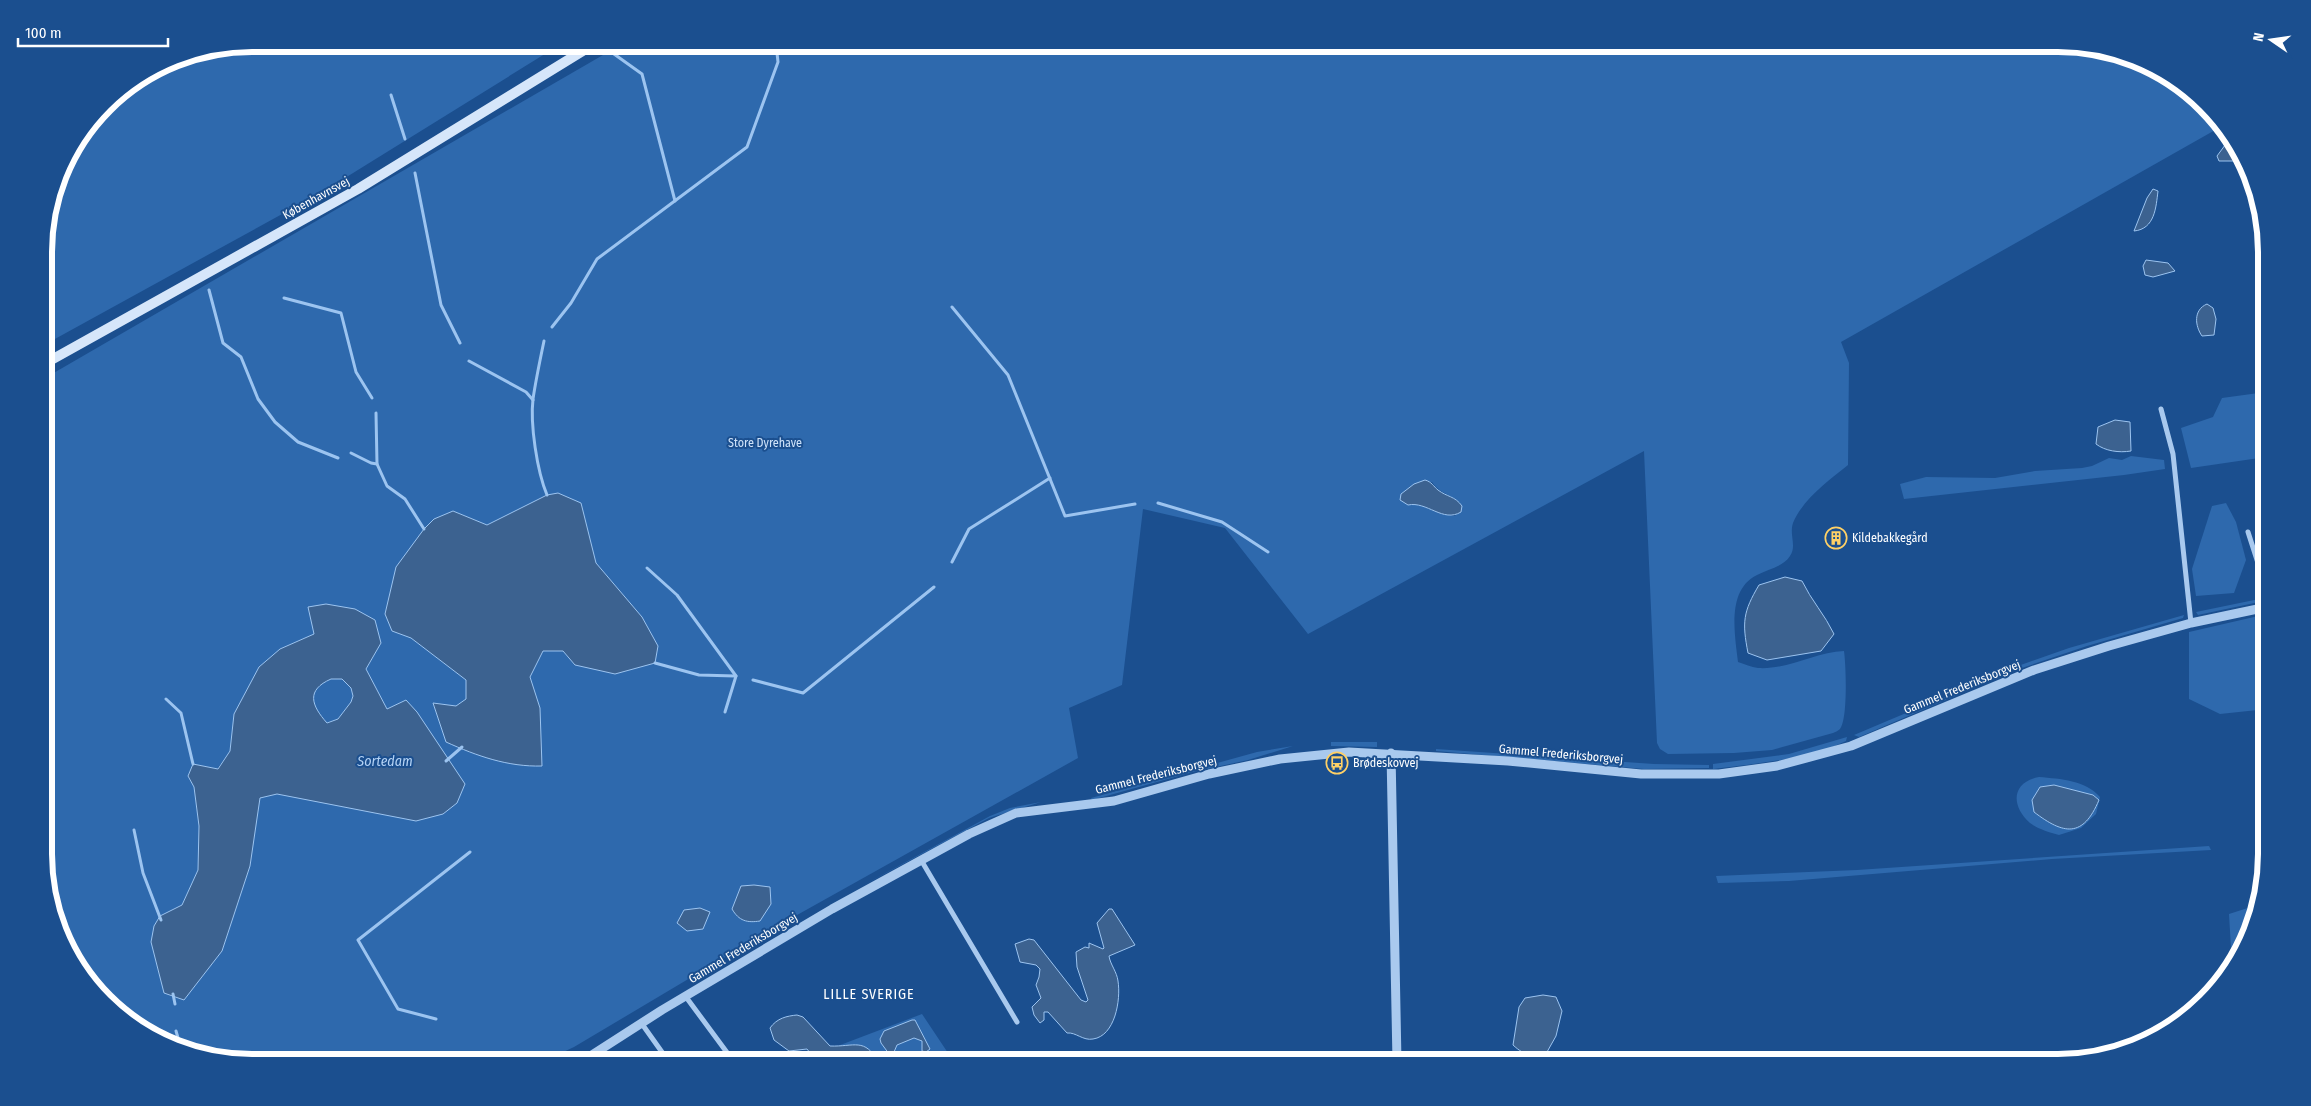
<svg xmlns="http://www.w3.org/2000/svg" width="2311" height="1106" viewBox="0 0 2311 1106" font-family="'Fira Sans Condensed',sans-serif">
<rect width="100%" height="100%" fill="#1b4f8f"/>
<g fill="#2e69ad" fill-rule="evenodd">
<path d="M253,44H561L324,191L44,345V239L65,161L115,96L173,60Z"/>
<path d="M622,44H2058L2139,60L2186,87L2224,125L1841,342L1849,363L1848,465C1828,481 1803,499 1793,523C1789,535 1797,546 1790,556C1783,567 1768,569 1757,575C1726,590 1735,635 1738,662C1745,664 1751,667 1758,668C1788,670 1815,652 1844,651C1846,665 1848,719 1840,729C1838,731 1835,732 1833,733L1772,750L1734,753L1668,754L1660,749L1657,743L1644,451L1308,634L1225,528L1143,509L1122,685L1069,708L1078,758L781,924L574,1047L542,1062H253L172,1046L125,1019L87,980L60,933L46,881L45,378ZM1432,482C1440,495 1454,494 1462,506L1455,516C1439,515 1414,503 1401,494L1414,484ZM547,495L581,503L596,563L642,617L575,665L563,651H543L529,677L540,708L447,742L433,703L456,707L466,699V680L411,638L453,511L487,525ZM314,634L381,643L366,669L387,709L417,712L420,718L277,794L259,798L250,866L222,951L184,999L160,916L182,905L198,870L199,826L194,787L188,776L193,764L217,769L230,751L234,714L280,649Z"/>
<path d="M2266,392V457L2191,468L2181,428L2213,417L2222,398Z"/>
<path d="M2131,456L2164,460L2165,469L2124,475L1904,499L1900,484L1926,477L1995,478L2035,471L2082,468L2092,466L2109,458L2122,460Z"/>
<path d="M2226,503L2236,522L2246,560L2234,593L2196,596L2192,569L2212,506Z"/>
<path d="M2264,598L2259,602L2198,615L2196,612Z"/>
<path d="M2267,614V709L2220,714L2189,699V632Z"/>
<path d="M2184,615L2183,618L2087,646L2016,670L1859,737L1854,735L2015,667L2069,648Z"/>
<path d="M331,679H342L351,688L353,696L351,702L338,719L326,723C311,705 305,690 331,679Z"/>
<path d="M1847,737L1846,741C1810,759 1753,764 1713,769V764L1789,754Z"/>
<path d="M1331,742H1377V747L1331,746Z"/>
<path d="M1293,746L1248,760L1193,772L1092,800L1091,798L1257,752Z"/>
<path d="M1436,749L1654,764L1709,765V768L1644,769L1436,751Z"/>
<path d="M2039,777C2061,779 2085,780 2100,797L2096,814L2081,828L2059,835C2049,832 2038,829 2030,823C2010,805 2012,782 2039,777Z"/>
<path d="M1041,802L989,818L860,887L990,816L1010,808Z"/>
<path d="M2209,846L2211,850L2052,859L1789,881L1718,883L1716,876L1857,870Z"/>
<path d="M2257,905L2251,934L2232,965L2229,914Z"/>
<path d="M922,1014L954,1062H808L806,1058Z"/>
</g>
<g fill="#3c6290" stroke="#9cc4f0" fill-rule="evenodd">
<path d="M2231,137L2242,157L2235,161H2219L2217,156Z"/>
<path d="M2153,189L2158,191C2156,207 2155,229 2134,231L2147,198Z"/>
<path d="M2146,260L2168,263L2175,271L2153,277L2145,275L2143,266Z"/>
<path d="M2207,304L2213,308L2216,319L2214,335L2202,336C2195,326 2193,310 2207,304Z"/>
<path d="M2115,420L2130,422L2131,451C2119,453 2105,451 2096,444L2098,427Z"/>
<path d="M1425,480C1432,482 1433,486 1438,490C1447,497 1455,496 1462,506L1461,512C1443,523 1427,501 1408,505L1400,500L1401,494L1414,484Z"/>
<path d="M558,493L581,503L596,563L642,617L658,646L655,663L615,674L575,665L563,651H543L530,677L540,708L542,766C508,767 477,756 446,742L433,703L456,706L466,699V680L411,638L392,631L385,614L396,567L424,529L434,519L453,511L487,525L547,495Z"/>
<path d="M1785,577L1802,581C1811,600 1825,615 1834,634L1821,651L1767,660L1748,653C1742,622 1743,612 1759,585Z"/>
<path d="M326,604L355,609L375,620L381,643L366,669L387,709L406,700L417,712L465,784L457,803L443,814L416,821L277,794L260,798L250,866L222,951L184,1000L164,993L151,942L154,926L160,916L182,905L198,870L199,826L194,787L188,776L193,764L218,769L230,751L234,714L259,667L280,649L314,634L308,607ZM331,679H342L351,688L353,696L351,702L338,719L327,723C311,705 306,690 331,679Z"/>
<path d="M2054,785L2093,795L2099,800C2083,838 2064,835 2034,812L2032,800L2040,787Z"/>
<path d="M754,885L770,887L771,904L760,921C747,923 739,921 732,909L741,886Z"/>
<path d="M700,908L710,912L703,929L687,931L677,923L684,910Z"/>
<path d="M1109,909H1112L1135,945L1109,956C1110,964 1117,972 1118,981C1121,1000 1115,1036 1093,1039C1083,1041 1076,1032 1067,1033L1048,1012H1044V1020L1040,1023L1034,1015L1032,1007L1041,998L1036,985L1039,977L1040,969L1036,965L1020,962L1015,944L1029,939L1034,940L1081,1000L1086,1002L1088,1000L1077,967L1076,952L1085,947L1089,948V943L1103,949L1104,948L1097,923Z"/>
<path d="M1543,995L1556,997L1562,1011L1556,1036L1547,1052C1532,1057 1525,1056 1513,1045L1519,1007L1525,998Z"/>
<path d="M797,1015L803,1017L830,1046C854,1047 865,1037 878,1062H851C837,1044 828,1058 814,1058L807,1049L789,1051L774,1040L770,1028C777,1018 787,1016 797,1015Z"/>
<path d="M912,1020H915L930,1049L926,1052L922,1051V1041L914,1038L897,1045L894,1052L899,1062H895L881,1043L880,1039L884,1031Z"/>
</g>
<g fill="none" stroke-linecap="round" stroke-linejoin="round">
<g stroke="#9cc4f0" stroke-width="3">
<path d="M607,49L642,74L675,201"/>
<path d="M391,95L405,139"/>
<path d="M415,173L441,305L460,343"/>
<path d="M209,290L223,343L241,357L258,399L275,422L298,442L338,458"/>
<path d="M284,298L341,313L356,372L372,398"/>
<path d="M952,307L1008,375L1065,516L1135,504"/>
<path d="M552,327L571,303L597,259L747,147L778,62L776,44"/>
<path d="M544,341C540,360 536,379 533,399C530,424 537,471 547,495"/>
<path d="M469,361L526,392L533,400"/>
<path d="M376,413L377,464L387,486L405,499L424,529"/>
<path d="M351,453L371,463L377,464"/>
<path d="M1158,503L1222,522L1268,552"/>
<path d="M952,562L969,529L1050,478"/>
<path d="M647,568L677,595L736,676"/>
<path d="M655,663L699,675L735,676"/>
<path d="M753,680L803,693L934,587"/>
<path d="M166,699L181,713L193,764"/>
<path d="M725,712L736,676"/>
<path d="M446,761L462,747"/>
<path d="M134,830L143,873L161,920"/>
<path d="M173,994L175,1004"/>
<path d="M436,1019L398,1009L358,940L470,852"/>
<path d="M176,1031L181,1048"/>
</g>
<g stroke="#a9c9ee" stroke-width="5">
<path d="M2161,409L2173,454L2191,623"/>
<path d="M2248,532L2267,591"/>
<path d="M921,860L1017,1022"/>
<path d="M686,997L734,1062"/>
<path d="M642,1024L669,1062"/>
</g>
<g stroke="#a9c9ee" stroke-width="9">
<path d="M1391,753L1397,1062"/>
<path d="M581,1062L662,1010L832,909L969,834L1016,813L1114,801L1209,774L1280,759L1349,752L1508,761L1641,774H1719L1777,766L1851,746L2034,670L2109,646L2191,623L2267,607"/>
</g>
<path stroke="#d6e6fa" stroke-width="10" d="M44,364L358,189L594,44"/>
</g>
<defs>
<g id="building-ring" transform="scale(1.125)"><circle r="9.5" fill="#1b4f8f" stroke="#ffd166" stroke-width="1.5"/><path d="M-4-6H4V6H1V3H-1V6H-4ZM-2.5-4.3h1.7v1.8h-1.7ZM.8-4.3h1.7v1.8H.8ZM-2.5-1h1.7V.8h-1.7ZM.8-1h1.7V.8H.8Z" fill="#ffd166"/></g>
<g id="bus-ring" transform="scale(1.125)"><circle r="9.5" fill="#1b4f8f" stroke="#ffd166" stroke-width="1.5"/><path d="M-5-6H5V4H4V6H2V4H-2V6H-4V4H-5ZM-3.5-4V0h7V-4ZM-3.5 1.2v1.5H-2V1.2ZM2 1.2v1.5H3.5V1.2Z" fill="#ffd166"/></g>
</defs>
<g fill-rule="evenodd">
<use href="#building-ring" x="1836" y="538"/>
<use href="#bus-ring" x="1337" y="763"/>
</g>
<g text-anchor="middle" stroke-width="4" stroke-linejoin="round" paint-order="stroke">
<g font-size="12" fill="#fff" stroke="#1b4f8f">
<text transform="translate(316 198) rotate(-29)" y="4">Københavnsvej</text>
<text transform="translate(1962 687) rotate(-22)" y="4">Gammel Frederiksborgvej</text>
<text transform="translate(1561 754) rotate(5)" y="4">Gammel Frederiksborgvej</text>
<text transform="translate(1156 775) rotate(-14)" y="4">Gammel Frederiksborgvej</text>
<text transform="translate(743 948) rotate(-31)" y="4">Gammel Frederiksborgvej</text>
</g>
<g font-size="12" fill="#cfe3fa" stroke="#1b4f8f">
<text x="765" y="447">Store Dyrehave</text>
</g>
<g font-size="12" fill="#fff" stroke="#1b4f8f" text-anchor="start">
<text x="1852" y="542">Kildebakkegård</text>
<text x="1353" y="767">Brødeskovvej</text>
</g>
<g font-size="14" font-style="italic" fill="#b5d3f5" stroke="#1b4f8f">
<text x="385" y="766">Sortedam</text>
</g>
<g font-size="14" letter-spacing="1" fill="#fff" stroke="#1b4f8f">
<text x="869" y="999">LILLE SVERIGE</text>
</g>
</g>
<path d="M0 0H2311V1106H0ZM252 52H2058A200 200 0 0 1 2258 252V854A200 200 0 0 1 2058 1054H252A200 200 0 0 1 52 854V252A200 200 0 0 1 252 52Z" fill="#1b4f8f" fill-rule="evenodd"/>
<path fill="none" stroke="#fff" stroke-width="6" d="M252 52H2058A200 200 0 0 1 2258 252V854A200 200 0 0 1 2058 1054H252A200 200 0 0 1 52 854V252A200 200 0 0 1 252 52Z"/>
<g transform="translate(2271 40) rotate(283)" stroke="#1b4f8f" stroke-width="4" paint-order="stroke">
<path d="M0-4L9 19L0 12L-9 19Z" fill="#ffffff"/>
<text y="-8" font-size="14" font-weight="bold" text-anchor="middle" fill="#ffffff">N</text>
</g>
<path d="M18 38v8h150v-8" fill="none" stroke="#ffffff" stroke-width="2.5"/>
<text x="25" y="38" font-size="15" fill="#ffffff" stroke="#1b4f8f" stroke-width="4" paint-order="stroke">100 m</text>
</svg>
